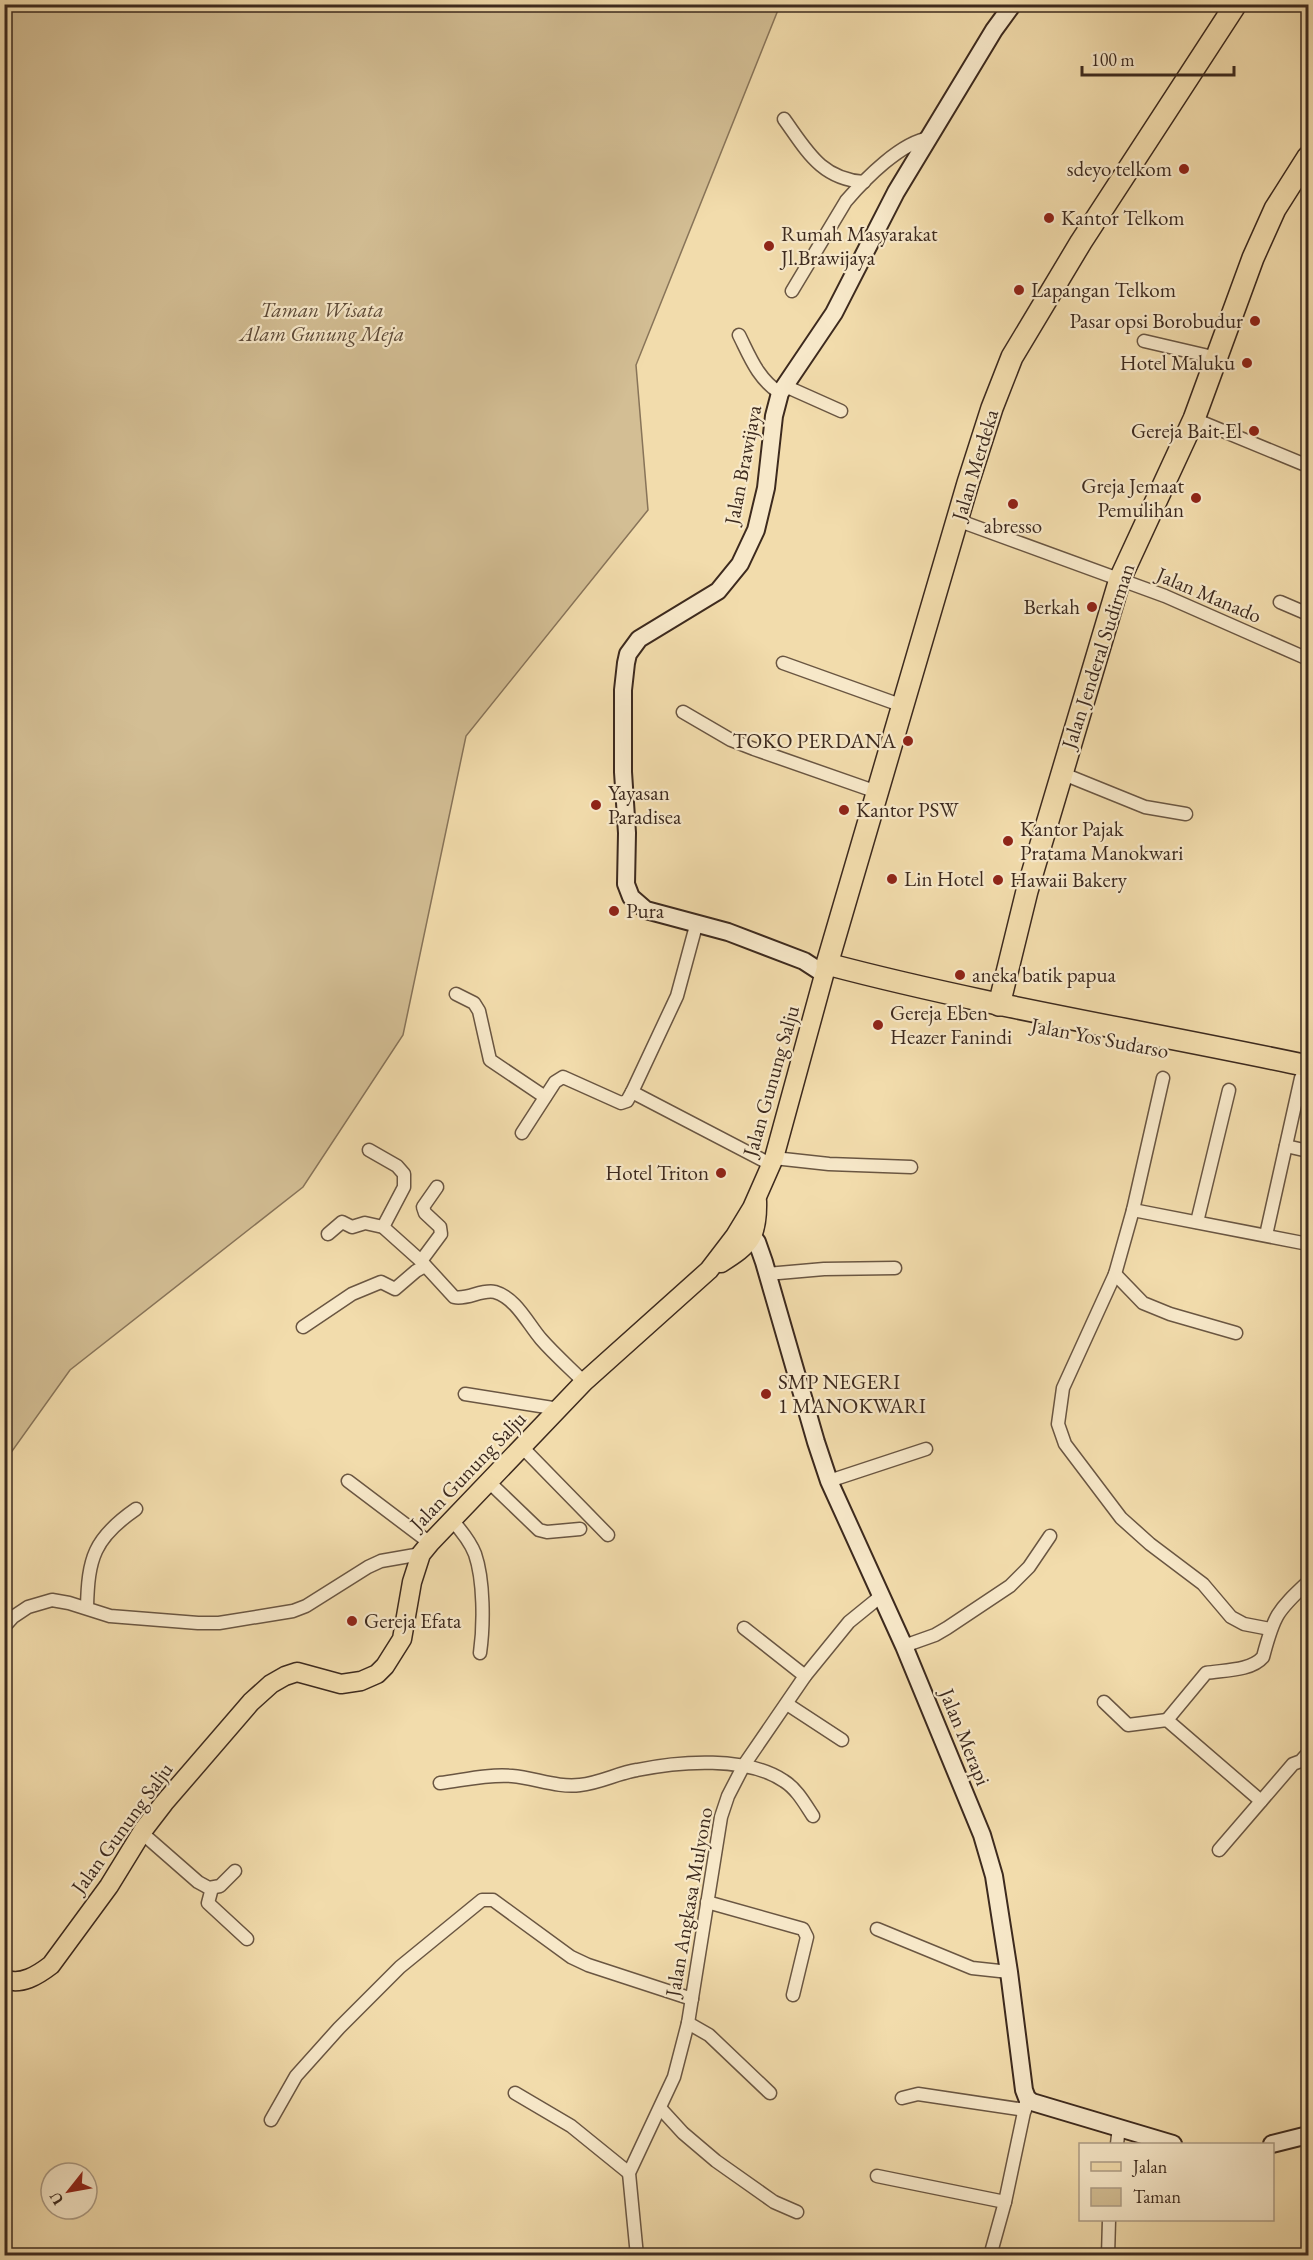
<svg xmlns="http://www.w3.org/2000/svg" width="1313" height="2260" viewBox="0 0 1313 2260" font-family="'EB Garamond',serif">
<rect width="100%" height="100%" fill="#f2dcac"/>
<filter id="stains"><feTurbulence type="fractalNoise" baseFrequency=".00333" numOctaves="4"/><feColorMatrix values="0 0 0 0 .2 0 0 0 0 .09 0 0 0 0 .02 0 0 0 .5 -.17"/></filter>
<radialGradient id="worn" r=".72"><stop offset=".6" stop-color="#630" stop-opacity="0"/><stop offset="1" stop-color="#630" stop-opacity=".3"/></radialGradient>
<path fill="#d3be94" stroke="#887459" stroke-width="1.5" d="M5,4L780,5L636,365L648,510L466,736L403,1035L303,1187L70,1370L5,1461Z"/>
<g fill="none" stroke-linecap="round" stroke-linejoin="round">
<g stroke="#6a5642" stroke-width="15">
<g id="street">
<path d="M784,119C807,151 821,179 864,182"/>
<path d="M792,291L846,201C865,179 901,142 930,138"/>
<path d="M739,335C750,357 758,379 780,393"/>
<path d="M1144,341L1217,358"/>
<path d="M785,386L841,411"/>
<path d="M1194,419L1308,466"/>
<path d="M957,520L1165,596L1308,659"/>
<path d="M1280,602L1308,614"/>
<path d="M783,663L903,706"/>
<path d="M683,712L731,740L754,749L877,792"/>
<path d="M1061,773L1145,807L1186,814"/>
<path d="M456,994L474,1003L479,1011L490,1060L545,1097"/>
<path d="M1163,1078L1133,1210L1115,1274L1063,1388L1058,1424L1065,1444L1121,1518L1150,1544L1203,1584L1231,1617L1244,1624L1270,1629"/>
<path d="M632,1092L677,996L697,922"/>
<path d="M522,1133L555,1082L563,1077L621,1103L627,1101L632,1092L772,1165"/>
<path d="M1286,1146L1308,1151"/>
<path d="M369,1150L397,1166L404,1174V1187L383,1227"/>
<path d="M774,1158L829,1164L911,1167"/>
<path d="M1133,1210L1308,1244"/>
<path d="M1197,1222L1229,1090"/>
<path d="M328,1234L342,1222L352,1227L365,1223L383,1227L421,1261L454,1297C468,1300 481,1289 495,1292C516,1298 528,1324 541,1339C554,1354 570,1368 584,1382"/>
<path d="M1266,1235L1301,1078"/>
<path d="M421,1261L441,1234L440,1227L425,1213L423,1207L437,1187"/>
<path d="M767,1274L824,1269L895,1268"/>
<path d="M1115,1274L1143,1303L1170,1314L1236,1333"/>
<path d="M303,1327L352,1294L381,1282L395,1289L416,1271L425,1266"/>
<path d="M465,1394L559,1409"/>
<path d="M522,1447L608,1535"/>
<path d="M348,1481L430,1543"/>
<path d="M829,1481L926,1449"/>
<path d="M489,1482L539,1530L547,1532L580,1529"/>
<path d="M451,1519C460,1529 470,1541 475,1554C484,1580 484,1625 480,1653"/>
<path d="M87,1608C88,1558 94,1538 136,1509"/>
<path d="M4,1627L13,1617L28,1607L52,1600L69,1603L110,1616L198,1623H219L293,1611L306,1606L368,1567L381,1561L421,1554"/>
<path d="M744,1628L805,1676"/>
<path d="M904,1646L935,1635L947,1628L1010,1586L1029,1567L1050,1536"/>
<path d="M1104,1702L1128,1725L1167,1720L1261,1801"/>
<path d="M787,1704L842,1740"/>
<path d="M1167,1720L1206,1673C1224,1670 1251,1671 1263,1657C1274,1615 1277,1611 1308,1582"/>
<path d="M440,1783C464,1780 488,1774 512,1776C535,1778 558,1788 580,1785C600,1783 618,1773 637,1770C680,1761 747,1756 784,1781C797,1789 805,1804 813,1816"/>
<path d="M142,1833L198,1882L209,1888L220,1886L235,1871"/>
<path d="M1219,1850L1293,1764L1301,1761L1308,1753"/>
<path d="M212,1888L208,1903L247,1939"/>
<path d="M707,1902L803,1929L807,1937L793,1995"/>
<path d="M877,1929L972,1968L1009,1972"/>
<path d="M688,2023L709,2035L770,2093"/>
<path d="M515,2093L571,2126L629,2173"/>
<path d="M902,2098L918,2094L1025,2110"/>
<path d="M661,2109L683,2133L716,2161L774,2202L797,2212"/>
<path d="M271,2120L296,2076L339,2028L400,1967L482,1900H493L571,1957L588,1965L692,1999"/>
<path d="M1117,2144L1119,2127"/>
<path d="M877,2176L1005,2202"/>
<path d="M637,2256L629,2173L674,2077L688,2023L721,1817L728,1796L744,1765L805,1676L849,1622L881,1596"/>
<path d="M990,2256L1005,2202L1027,2098"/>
<path d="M1108,2256L1109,2220"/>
</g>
</g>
<g stroke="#3d2a1e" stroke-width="20">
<g id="secondary">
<path d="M824,974L804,961L728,932L646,910L631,897L626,884L627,833L623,772V690L626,663L628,654L639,639L718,591L740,564L756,530L766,488L774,416L780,393L834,313L896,192L994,30L1013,4"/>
<path d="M745,1226L757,1242L764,1262L816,1442L829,1481L904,1646L982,1835L994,1876L1009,1972L1024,2090L1027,2098L1032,2102L1173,2144"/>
<path d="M1272,2144L1308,2135"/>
</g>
</g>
<g stroke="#3d2a1e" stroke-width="21">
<g id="primary">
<path d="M721,1263C750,1245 758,1237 757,1201"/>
<path d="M4,1979C21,1986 38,1975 51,1965L109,1886L144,1829L164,1803L251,1702L271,1684L285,1676L297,1672L341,1684L361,1681L377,1674L385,1666L402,1639L412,1582L421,1554L430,1543L584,1382L709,1270L735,1236L752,1208L774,1158L827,964"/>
</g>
</g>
<g stroke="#3d2a1e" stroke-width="24">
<g id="highway">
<path d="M1236,4L1081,242L1012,357L992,408L968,483L827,964C986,1006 1148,1032 1308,1066"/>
<path d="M999,1005L1027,891L1120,579L1194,419L1253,258L1275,209L1308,157"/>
</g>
</g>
<use href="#street" stroke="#f7e8c9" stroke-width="12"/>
<use href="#secondary" stroke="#f7e8c9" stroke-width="16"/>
<use href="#primary" stroke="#f2dcac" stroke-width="18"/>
<use href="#highway" stroke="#f2dcac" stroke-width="21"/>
</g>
<g fill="#8f2418" stroke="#f7e8c9" stroke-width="2">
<circle cx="1184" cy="169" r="6"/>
<circle cx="1049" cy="218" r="6"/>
<circle cx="769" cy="246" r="6"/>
<circle cx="1019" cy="290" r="6"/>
<circle cx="1255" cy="321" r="6"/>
<circle cx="1247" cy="363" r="6"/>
<circle cx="1254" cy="431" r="6"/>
<circle cx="1196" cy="498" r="6"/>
<circle cx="1013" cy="504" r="6"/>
<circle cx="1092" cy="607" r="6"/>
<circle cx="908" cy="741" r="6"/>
<circle cx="596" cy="805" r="6"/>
<circle cx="844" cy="810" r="6"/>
<circle cx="1008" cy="841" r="6"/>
<circle cx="892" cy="879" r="6"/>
<circle cx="998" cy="880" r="6"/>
<circle cx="614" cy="911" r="6"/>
<circle cx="960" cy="975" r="6"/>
<circle cx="878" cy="1025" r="6"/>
<circle cx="721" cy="1173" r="6"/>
<circle cx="766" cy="1394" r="6"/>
<circle cx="352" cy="1621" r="6"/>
</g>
<g text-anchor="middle" stroke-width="4.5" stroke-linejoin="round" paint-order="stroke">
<g font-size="21" fill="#3d2a1e" stroke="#f7e8c9" text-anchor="start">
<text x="1172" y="176" text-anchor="end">sdeyo telkom</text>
<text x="1061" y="225">Kantor Telkom</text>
<text x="781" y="241">Rumah Masyarakat<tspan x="781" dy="24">Jl.Brawijaya</tspan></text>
<text x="1031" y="297">Lapangan Telkom</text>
<text x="1243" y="328" text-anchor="end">Pasar opsi Borobudur</text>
<text x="1235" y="370" text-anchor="end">Hotel Maluku</text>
<text x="1242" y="438" text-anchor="end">Gereja Bait-El</text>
<text x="1184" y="493" text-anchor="end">Greja Jemaat<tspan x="1184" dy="24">Pemulihan</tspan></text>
<text x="1013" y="533" text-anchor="middle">abresso</text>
<text x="1080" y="614" text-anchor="end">Berkah</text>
<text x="896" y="748" text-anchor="end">TOKO PERDANA</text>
<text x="608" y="800">Yayasan<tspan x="608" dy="24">Paradisea</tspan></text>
<text x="856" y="817">Kantor PSW</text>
<text x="1020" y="836">Kantor Pajak<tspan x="1020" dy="24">Pratama Manokwari</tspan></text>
<text x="904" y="886">Lin Hotel</text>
<text x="1010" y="887">Hawaii Bakery</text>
<text x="626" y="918">Pura</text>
<text x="972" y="982">aneka batik papua</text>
<text x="890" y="1020">Gereja Eben<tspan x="890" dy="24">Heazer Fanindi</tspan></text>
<text x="709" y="1180" text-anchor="end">Hotel Triton</text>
<text x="778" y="1389">SMP NEGERI<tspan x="778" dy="24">1 MANOKWARI</tspan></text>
<text x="364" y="1628">Gereja Efata</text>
</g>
<g font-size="21" font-style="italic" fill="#5b4836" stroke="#f7e8c9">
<text x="322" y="317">Taman Wisata<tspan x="322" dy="24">Alam Gunung Meja</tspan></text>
</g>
<g font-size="21" fill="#3d2a1e" stroke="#f7e8c9">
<text transform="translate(743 465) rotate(-79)" y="7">Jalan Brawijaya</text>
<text transform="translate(975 465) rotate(-73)" y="7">Jalan Merdeka</text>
<text transform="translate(1209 595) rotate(23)" y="7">Jalan Manado</text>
<text transform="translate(1098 656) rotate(-72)" y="7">Jalan Jenderal Sudirman</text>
<text transform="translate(1100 1038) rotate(11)" y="7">Jalan Yos Sudarso</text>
<text transform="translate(771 1081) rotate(-74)" y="7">Jalan Gunung Salju</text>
<text transform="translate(468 1471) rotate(-46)" y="7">Jalan Gunung Salju</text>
<text transform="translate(965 1737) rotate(68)" y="7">Jalan Merapi</text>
<text transform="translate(122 1828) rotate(-54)" y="7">Jalan Gunung Salju</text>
<text transform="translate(689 1902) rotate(-80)" y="7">Jalan Angkasa Mulyono</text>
</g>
</g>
<rect width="1313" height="2260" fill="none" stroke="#f2dcac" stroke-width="24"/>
<rect x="6" y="6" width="1301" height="2248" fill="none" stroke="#3d2a1e" stroke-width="3"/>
<rect x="12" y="12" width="1289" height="2236" fill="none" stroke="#3d2a1e" stroke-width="1.5"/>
<rect x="1079" y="2143" width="195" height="78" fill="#f7e8c9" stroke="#ad9c85" stroke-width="1.5"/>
<rect x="1091" y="2162" width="30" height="9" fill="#f2dcac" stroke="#ad9c85" stroke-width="1.5"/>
<text x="1133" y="2173" font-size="18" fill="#3d2a1e">Jalan</text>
<rect x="1091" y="2188" width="30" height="18" fill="#d3be94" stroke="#ad9c85" stroke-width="1.5"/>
<text x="1133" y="2203" font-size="18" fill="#3d2a1e">Taman</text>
<g transform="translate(69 2191) rotate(239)"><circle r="28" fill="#f7e8c9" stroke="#ad9c85" stroke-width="1.5"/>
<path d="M0-4.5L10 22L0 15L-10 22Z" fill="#8f2418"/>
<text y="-9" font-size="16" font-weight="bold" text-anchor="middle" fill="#3d2a1e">U</text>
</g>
<path d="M1082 66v9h152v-9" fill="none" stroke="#3d2a1e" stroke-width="3"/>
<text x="1091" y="66" font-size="18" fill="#3d2a1e" stroke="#f7e8c9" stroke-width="4.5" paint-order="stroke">100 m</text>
<rect width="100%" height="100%" filter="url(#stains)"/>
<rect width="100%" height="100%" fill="url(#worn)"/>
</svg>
